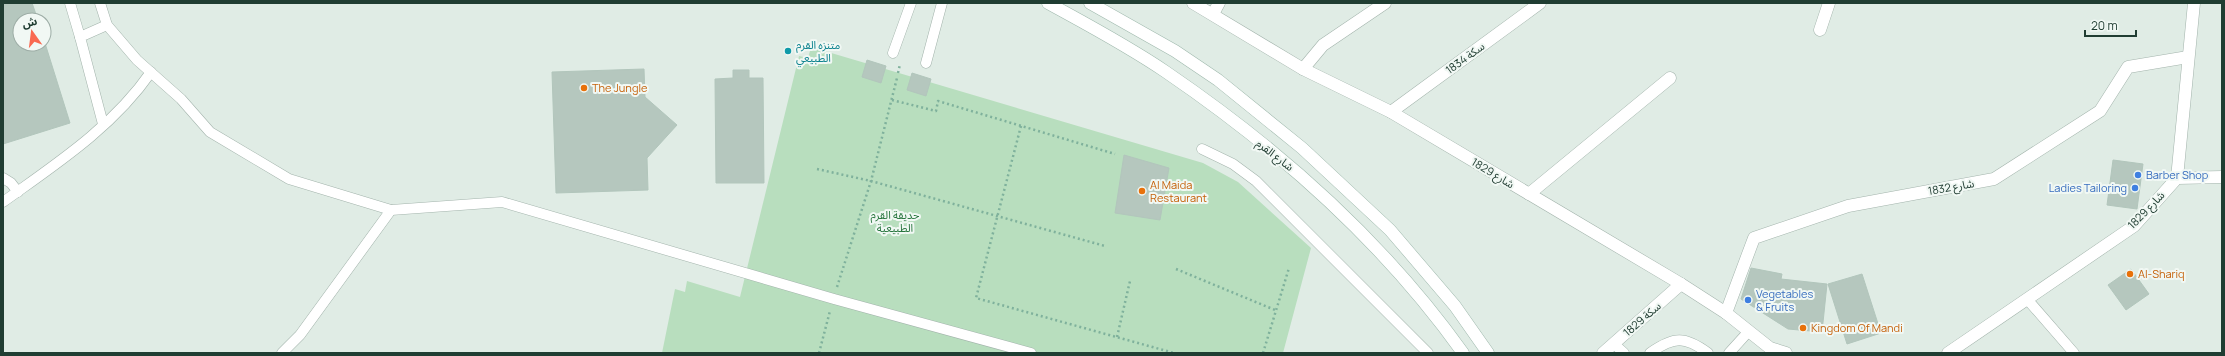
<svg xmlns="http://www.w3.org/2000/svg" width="2225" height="356" viewBox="0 0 2225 356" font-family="Manrope,'Noto Sans Arabic',sans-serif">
<rect width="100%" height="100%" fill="#e0ece5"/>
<path fill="#b8debe" d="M811,47L1203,163L1238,182L1311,248L1283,353H662L675,289L685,292L687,281L740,297L799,56L808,58Z"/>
<g fill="#b5c7be" stroke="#b2c6bc">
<path d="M3,3H32L38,20H20V44H44V40L70,123L3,144Z"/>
<path d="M867,60L886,66L881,83L862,77Z"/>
<path d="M644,69L645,97L677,125L647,158L648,190L556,193L552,72Z"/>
<path d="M733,70H749V78H763L764,183H716L715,79L733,78Z"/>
<path d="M912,73L931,79L926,96L907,90Z"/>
<path d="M1124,155L1169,168L1160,220L1115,213Z"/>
<path d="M2113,160L2143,164L2137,209L2107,205Z"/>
<path d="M1751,268L1782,274L1781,279L1827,284L1822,332L1788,329L1741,299Z"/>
<path d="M2131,269L2149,294L2126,310L2108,285Z"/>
<path d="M1862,274L1881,333L1847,344L1828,284Z"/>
</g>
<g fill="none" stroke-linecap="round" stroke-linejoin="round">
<g stroke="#a3b4ac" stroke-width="11">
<g id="service">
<path d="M70,3L80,37"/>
<path d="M100,3L107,25L137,60L181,99L210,132L289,179L391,210L502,202L834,299L1031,353"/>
<path d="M893,53L911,3"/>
<path d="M926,63L942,3"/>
<path d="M103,124L80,37L107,25"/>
<path d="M1202,149L1233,164L1256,181L1428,353"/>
<path d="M3,178L11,183L18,192"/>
<path d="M3,202C56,164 113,127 151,72"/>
<path d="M2027,299L2074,353"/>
<path d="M1614,344L1624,353"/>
<path d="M282,353L300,335L391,210"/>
<path d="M1650,353C1674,336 1685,336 1708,353"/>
<path d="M1729,353L1749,331"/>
</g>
</g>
<g stroke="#a3b4ac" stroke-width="13">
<g id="minor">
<path d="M1193,3L1303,69L1391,112L1681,284L1726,313L1770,348L1786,353"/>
<path d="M1213,14L1219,3"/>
<path d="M1820,30L1829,3"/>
<path d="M1303,69L1323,45L1385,3"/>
<path d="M1391,112L1540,3"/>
<path d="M2177,178L2222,177"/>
<path d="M1529,194L1670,78"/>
<path d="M1726,313L1754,238L1848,206L1994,179L2100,111L2128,67L2188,57"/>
<path d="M1603,353L1681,284"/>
<path d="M1948,353L2134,226L2177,178L2194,3"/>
</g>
</g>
<g stroke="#9eb8ac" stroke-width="13">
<g id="secondary">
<path d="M1048,3C1088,25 1128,46 1166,72C1279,149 1383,241 1463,353"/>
<path d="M1090,3L1175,51L1218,80L1302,148L1390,230L1455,306L1488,353"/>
</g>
</g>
<g stroke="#7fb19c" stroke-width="2.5" stroke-dasharray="2 3" stroke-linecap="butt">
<path d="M898,73L900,64"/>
<path d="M892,100L936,111L938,101L1115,154"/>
<path d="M1021,126L976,298L1174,353"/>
<path d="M817,169L871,181L1105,246"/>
<path d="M1176,269L1275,310"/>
<path d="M837,287L871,181L897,78"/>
<path d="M1117,337L1130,281"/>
<path d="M819,353L830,311"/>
<path d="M1263,353L1289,268"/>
</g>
<use href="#service" stroke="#fff" stroke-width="10"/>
<use href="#minor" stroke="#fff" stroke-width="12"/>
<use href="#secondary" stroke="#fff" stroke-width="12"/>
</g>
<circle fill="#0f9aa8" stroke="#f1f8f4" stroke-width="1.5" cx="788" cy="51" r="4"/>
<g fill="#e8710a" stroke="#f1f8f4" stroke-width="1.5">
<circle cx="584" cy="88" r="4"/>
<circle cx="1142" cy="191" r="4"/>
<circle cx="2130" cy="274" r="4"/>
<circle cx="1803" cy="328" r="4"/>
</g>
<g fill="#3f7fe0" stroke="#f1f8f4" stroke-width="1.5">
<circle cx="2138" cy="175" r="4"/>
<circle cx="2135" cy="188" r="4"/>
<circle cx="1748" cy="300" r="4"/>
</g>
<g text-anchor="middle" stroke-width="4" stroke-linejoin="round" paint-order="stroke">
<g font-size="11" fill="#0d838f" stroke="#f1f8f4" text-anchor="start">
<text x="796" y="49">متنزه القرم<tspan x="796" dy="13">الطبيعي</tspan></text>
</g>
<g font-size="11" fill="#203d32" stroke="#f1f8f4">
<text transform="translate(1465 58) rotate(-36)" y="4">سكة 1834</text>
<text transform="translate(1275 155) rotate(38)" y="4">شارع القرم</text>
<text transform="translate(1493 173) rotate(31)" y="4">1829 شارع</text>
<text transform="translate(1951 187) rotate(-10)" y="4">1832 شارع</text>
<text transform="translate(2146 210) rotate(-46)" y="4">1829 شارع</text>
<text transform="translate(1642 319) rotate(-41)" y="4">سكة 1829</text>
</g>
<g font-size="11" fill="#c56008" stroke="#f1f8f4" text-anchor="start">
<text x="592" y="92">The Jungle</text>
<text x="1150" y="189">Al Maida<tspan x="1150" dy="13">Restaurant</tspan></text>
<text x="2138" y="278">Al-Shariq</text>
<text x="1811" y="332">Kingdom Of Mandi</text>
</g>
<g font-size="11" fill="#366cbe" stroke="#f1f8f4" text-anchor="start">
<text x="2146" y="179">Barber Shop</text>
<text x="2127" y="192" text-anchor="end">Ladies Tailoring</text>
<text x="1756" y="298">Vegetables<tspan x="1756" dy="13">&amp; Fruits</tspan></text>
</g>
<g font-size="11" fill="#28763e" stroke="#f1f8f4">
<text x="895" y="219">حديقة القرم<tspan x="895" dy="13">الطبيعية</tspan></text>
</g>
</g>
<rect width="2225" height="356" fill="none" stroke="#203d32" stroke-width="8"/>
<g transform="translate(32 32) rotate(346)"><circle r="19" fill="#f1f8f4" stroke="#9dada6"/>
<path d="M0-3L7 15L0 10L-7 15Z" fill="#f96951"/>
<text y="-6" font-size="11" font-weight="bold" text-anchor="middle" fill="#203d32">ش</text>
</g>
<path d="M2085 30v6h51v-6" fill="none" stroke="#203d32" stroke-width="2"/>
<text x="2091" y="30" font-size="12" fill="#203d32" stroke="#f1f8f4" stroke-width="3" paint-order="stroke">20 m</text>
</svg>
